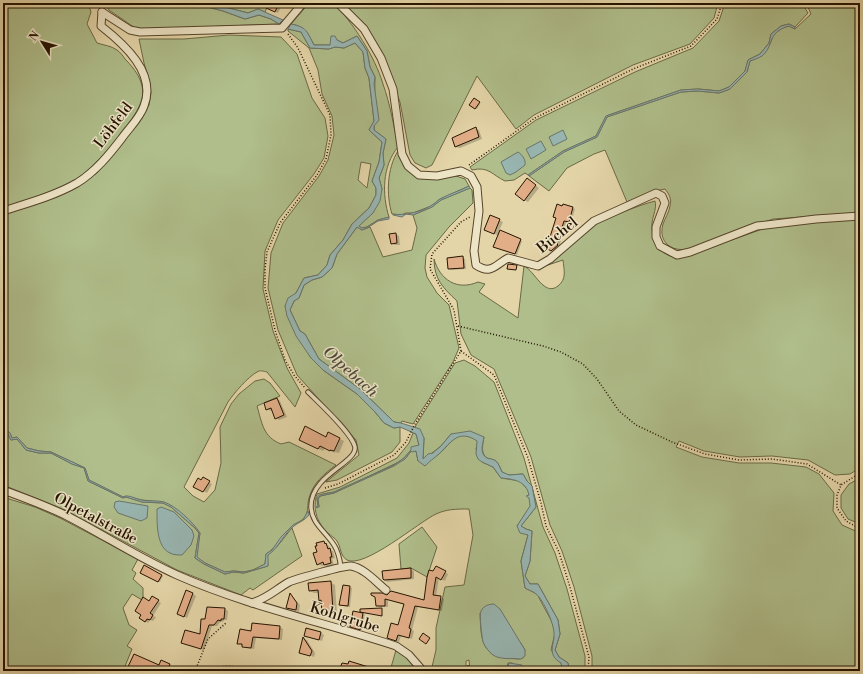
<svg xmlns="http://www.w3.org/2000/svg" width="863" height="674" viewBox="0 0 863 674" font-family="'Libre Bodoni',serif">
<rect width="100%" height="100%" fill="#e4d5a8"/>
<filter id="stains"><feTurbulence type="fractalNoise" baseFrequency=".005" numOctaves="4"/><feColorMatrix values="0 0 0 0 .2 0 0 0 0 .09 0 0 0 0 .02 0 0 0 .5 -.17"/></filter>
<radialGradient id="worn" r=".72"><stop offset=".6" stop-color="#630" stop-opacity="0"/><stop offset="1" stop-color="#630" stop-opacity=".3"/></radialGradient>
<g fill="#afbe8b" stroke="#6a6946" fill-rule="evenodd">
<path d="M3,3H88L91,12L87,24L97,43C103,45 112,46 117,50C120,52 123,56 125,59C136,70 147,85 141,102C133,125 96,165 77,179C56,194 27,199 3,208Z"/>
<path d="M104,3H193L223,11L245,19L259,15L271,19L279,24L147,29L135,28L109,10Z"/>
<path d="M210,3H269L265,12L258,9L248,13Z"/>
<path d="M309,3H333C353,22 375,57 383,84C390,104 394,126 398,147C382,166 382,195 389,217L378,220L367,227L362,228L358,226L373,213L382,189L379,178L384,165L383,153L386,139L374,130L375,77L370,67L367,51L357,36L343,43L337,40L330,45H314C307,32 306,27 291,24Z"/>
<path d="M342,3H718L714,18L690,44L633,65L534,115L516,129L477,76L432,165L426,168L415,163L410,155L400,102L388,73L375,47Z"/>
<path d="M725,3H807L805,8L808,13L795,27L789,24L781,26L771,34L769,43L760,54L748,60L745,71L729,87L719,91L699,89L681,90L606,116L596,136L563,151L528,175L525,173L514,180L505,181C492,175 489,166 472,170L470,167L536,120L635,72L693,48L719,21Z"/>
<path d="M809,3H860V213L773,219L688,249C671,252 658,242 663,224C665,218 669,213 670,206C672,199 669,194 665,189L651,192L627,202L605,150L594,154L567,168L549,191L529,176L564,152L597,137L607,117L681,92L699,91L719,93L730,89L747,72L750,61C764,55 769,50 773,35L782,28L789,26L795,29L811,14L808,7Z"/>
<path d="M288,29L301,32L310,48L329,49L335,47L344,48L355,43L363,52L365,68L369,78L374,121L369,130L382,142L379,162L372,181L376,188V195L369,208L352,224L343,240L330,255L327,265L318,275L304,278L296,293L285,306L311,358L323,370L357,394L375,412L384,423L394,428L400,427V442L392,452L337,480L326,482L359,455L356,440L297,375L278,330L268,288L271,253L283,223L319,176L328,160L334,135L332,116L322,94L318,70L309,48L288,31ZM361,162L371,164L367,188L358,180Z"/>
<path d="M229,35L281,37L297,54L312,98L325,118L328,136L324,158L314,174L278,220L265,251L263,289L273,331L287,368L301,393L295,407L267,372C263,371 260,370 257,372C248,377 234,393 228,402L184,487L193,496L204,502L215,490L221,463L220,427L231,404L239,394L255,381L264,379L270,383L280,396L257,406C262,423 263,437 281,444L289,442L336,465C324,474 313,483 309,498C307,505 309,512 304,518C301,522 295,523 291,527C282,536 277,547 266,554L265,564L253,570L244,572L234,571L225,572L205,563L196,557L200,533L172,506L163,502L142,500L126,496L123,497L89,480L85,468L51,452L39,451L27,448L17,437L12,438L10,433L3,428V215L59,196L79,186L97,173L140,120L149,105L151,93L149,79L144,63L139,39H184Z"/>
<path d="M398,151L399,157L409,169L416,175H453L465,179L469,186L440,199L431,206L413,213H406L401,215L392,214C386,195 387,168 398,151Z"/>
<path d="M470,188L472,190L473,203L449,227L426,255L425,268L427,277L437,293L449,305L459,348L453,362L413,424L402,421L401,423L394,422L360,389L319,359L305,334L300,331L290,310L294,301L299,298L304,285L312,280L322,277L332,268L337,254L357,227L362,230L370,227L383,257L412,250L417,228L413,215L432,207L441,200Z"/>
<path d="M655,201C657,208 653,215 652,223C651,235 656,250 668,255C671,257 676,257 680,258L774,225L860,219V468L850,474L835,475L808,460L772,456L740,457L704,451L679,441L676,447L702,457L739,463H771L806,467L819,474L834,493L833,511L842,525L860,533V671H592V656L574,587L562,551L550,525L531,457L494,369L471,355L461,334L457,301C443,288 434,279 434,259C440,280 457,291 478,282L485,284L479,292L518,318L524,266C535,271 544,297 558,286C567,279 564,270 563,260L548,265C563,254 574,238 589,228C604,219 639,205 655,201Z"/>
<path d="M464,360L475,366L494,382L524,458L543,527L555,553L567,589L585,656V671H569L568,663L559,657L555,650L560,634L558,620L538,584H530L525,576L530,561L532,531L526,529L521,526L536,507L532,486L527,481L523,474L508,475L502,472C500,468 499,464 496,461C493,459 490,459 487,458C480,454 483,443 484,437L451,434L441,446L423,460L424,438L415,428L416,425L455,363Z"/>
<path d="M3,430L8,434L11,440L17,439L26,450L39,453H51L72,464L84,468L88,481L123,498L126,497L142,502L163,503L171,507L195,528L199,533L195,558L204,564L225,574L233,572L244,573L268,566L267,555C278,548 284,537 292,528L302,556L253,590L250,588L241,595L177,570L65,510L38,499L3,485Z"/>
<path d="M413,433L416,434L419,445L411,450L404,458L394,465L334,492L323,494L317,498L318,506L319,507L318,499L320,496L334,493L405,459L411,451H416L418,461C424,459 434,458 439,454C453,442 456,427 478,441L476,449L482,462L493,467L501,478L520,481L528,490L531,506L517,526L528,535L521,561L525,588L537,594L552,622L555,633L551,650L561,663L563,671H524V669L512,663H508L506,671H470L469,660L466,661V671H431L436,650V628L445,587L464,585L473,535L469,509C456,509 447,509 436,514C419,522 364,569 347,560C340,556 341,547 337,541C335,538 331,536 328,533C317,523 312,508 317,494L340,487L397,458L409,443ZM480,613L520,642L525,650L523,658C518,660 513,658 508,658C480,656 481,636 480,613Z"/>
<path d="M860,478V524L848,519L841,508V495L849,484Z"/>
<path d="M3,497L35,507L60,518L138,559L132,570L136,573L133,579L143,588V597L142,600L132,594L123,608L129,625L137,630L127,646L132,649L123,671H3Z"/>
<path d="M422,527L437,547L427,577L411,568L401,569L399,544Z"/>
<path d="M396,650L405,655L418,671H390Z"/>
</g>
<g fill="#98b6b2" stroke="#6a756b">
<path d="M193,3H210L248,13L258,9L283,20L279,24L271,19L259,15L245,19L223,11Z"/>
<path d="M291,24C307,27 307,32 314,45H330L331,36H335L337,40L343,43L357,36L367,51L370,67L375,77L374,84L379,120L374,126V130L386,139L383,153L384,165L379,178L382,189L380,201L373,213L359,226L362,228L367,227L378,220L389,217V219L378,221L367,228L362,230L357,227L337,254L332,268L322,277L312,280L304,285L299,298L294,301L290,310L300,331L305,334L319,359L360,389L394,422L401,423L420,429L424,438L423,459L428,454L433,453L441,446L451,434L470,431L484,437C483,443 479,454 487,458C490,459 493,459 496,461C499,464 500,468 502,472L509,475L523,474L527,481L532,486L536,507L521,526L526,529L532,531L530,561L525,576L530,584H538L558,620L560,634L555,650L559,657L568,663L569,671H563L561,663C546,654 555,645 554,633C554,624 543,599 536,594C533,591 528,590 525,588L521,561L528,535L520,533L517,526L530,506L529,498L526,496L529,495C526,481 514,479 501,478L493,467L482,462L478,459L476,454L477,441C459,429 452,441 439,454C434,458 429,462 425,466L418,461L416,451L412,452L411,451L405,459L394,466L334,493L320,496L318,499L319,507L317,508L316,507L318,506L317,498L319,495L334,492L394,465L404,458L411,450V447L419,445L416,434L400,427L394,428L384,423L375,412L357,394L323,370L311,358L296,336L287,316L285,306L288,298L296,293L304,278L318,275L327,265L330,255L343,240L352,224L369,208L376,195V188L372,181L379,162L382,142L369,130L374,121L369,78L365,68L363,52L355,43L344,48L335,47L329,49L310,48L301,32L288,29Z"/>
<path d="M789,24L795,27V29L789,26C766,33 775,45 762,56C759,58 753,60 750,61L747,72L730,89L719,93L697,91L681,92L607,117L597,137L564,152L529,176L528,175L563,151L596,136L606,116L681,90L697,89L719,91L729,87L745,71L748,60L760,54L769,43L771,34L781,26Z"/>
<path d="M563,130L567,139L553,146L549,137Z"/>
<path d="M541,141L546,150L531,159L526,149Z"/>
<path d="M518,152C523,155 526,161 525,165L516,172L510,175L506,173L501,162Z"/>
<path d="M469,186L470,188L441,200L432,207L413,215L406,214L402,217L393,215V214C404,216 422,212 432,205C435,204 437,201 440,199C449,194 460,191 469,186Z"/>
<path d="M3,428L10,433L12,438L17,437L27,448L39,451L51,452L85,468L89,480L123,497C129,494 135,499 141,500C149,502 157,500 164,502C176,506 193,522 200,533L197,557L205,563L225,572L233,571L244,572L253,570L265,564L266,554L272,550L281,537L293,525L303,520L308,511L309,515C304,521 299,522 294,526C283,534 279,548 268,555V566L244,573L233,572L225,574L204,564L195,558L199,533L195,528L171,507L163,503L142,502L126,497L123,498L88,481L84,468L72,464L51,453H39L26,450L17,439L11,440L8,434L3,430Z"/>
<path d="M119,501L148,506L147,518L141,521L118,513L114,507L115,502Z"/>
<path d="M161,507L174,512L192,530L194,536L191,545L182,555C179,555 173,555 170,553C156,547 157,522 157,509Z"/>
<path d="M494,604L500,609L525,650V656L521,659C512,658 500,660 493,655C489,652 485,647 483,642C482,637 479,615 481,611C483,606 489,604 494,604Z"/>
<path d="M509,663L522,665L524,671H506Z"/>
</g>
<g fill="#0003">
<path d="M270,3H283L278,13L268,8Z"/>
<path d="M474,99L480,104L477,109L470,105Z"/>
<path d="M476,129L479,130L482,139L460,148L456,147Z"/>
<path d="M530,181L539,188L528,202L524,200Z"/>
<path d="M573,208L575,209L571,223L567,221L559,247L555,252L544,245L550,241Z"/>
<path d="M491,216L503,222L499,231L522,241L517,255L497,247L499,236L488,231Z"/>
<path d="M396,234L399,236L400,245H395L392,243Z"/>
<path d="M463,258L465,259L466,269L452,270L449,269Z"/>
<path d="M277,399L280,401L287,417L279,420L276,418L273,410L271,411L267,409Z"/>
<path d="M329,434L344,441L339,453L335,452V453L325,448L323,451L305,442L327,438Z"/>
<path d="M203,479L212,484L207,493L195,486Z"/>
<path d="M324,542L329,546L330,550L333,551L335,558L332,559L334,565L329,567L325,565L322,566L318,564V553Z"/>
<path d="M144,566L163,576L160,582L141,572Z"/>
<path d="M437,567L448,574L445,581L439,578L436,596L444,599L442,611L418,607L412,630L414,631L412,639L401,636L399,642L391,639L399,626L405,605L388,600V607H380L377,605L388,596L425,601L434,572Z"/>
<path d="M410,569L414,571V579L388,582L384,580Z"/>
<path d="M330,582L335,585L337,613L328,614L323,611L320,593H314L310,591Z"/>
<path d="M349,587L352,588L350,607L343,606L340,605Z"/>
<path d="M193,594L196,596L187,618L181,615Z"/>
<path d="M290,594L300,605L299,612L288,608Z"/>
<path d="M153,598L161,603L153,616L156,617L153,621L150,620L148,623L140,618Z"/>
<path d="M208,608L225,609L228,611L227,620H224L223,622L221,621L217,626H212L204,650L185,644L201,636Z"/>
<path d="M363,614L365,615L362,630L354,628Z"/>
<path d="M253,624L280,627L283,629L282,640L256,638L254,649L246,648L239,643L252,632Z"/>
<path d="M321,633L324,635L322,641L305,636Z"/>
<path d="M304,639L307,640L315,653L314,657L300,652Z"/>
<path d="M162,662L172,667L170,671H156Z"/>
</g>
<g fill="#e2ae88" stroke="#251400">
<path d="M269,3H279L275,12L266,8Z"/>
<path d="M474,98L480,102L475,109L469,105Z"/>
<path d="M476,127L479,137L455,147L452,138Z"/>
<path d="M527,178L536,185L524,201L515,194Z"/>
<path d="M557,204L562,206L563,204L573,207L569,222L564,221L557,244L558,245L551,251L543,246L547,239L549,240L556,218L553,217Z"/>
<path d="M490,215L500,219L494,234L484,230Z"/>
<path d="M500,230L521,239L515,254L493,247Z"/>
<path d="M396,233L397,243L391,244L389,234Z"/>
<path d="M463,256L464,268L448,269L447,258Z"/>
<path d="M508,264L517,265L516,270L507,269Z"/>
<path d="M277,398L284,415L275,419L271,408L266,410L264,403Z"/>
<path d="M305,426L326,437L328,432L340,438L334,451L330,450V451L320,446L318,449L299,440Z"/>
<path d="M203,477L210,481L203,492L193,487L198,478L201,480Z"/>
<path d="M324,541L325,544L326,543L328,549L330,548L332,557H330L331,563L324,565L323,562L317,565L313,553L317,552L315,546H317L316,543Z"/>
<path d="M144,565L162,575L158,582L140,573Z"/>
<path d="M436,566L446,571L441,580L436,577L433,595L441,596L439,610L415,606L409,628L411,629L409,638L398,635L396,641L387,638L391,623L398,625L404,604L385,599V606H376L375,597L371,595V593H382L387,595L391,591L424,600L427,577L429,570L433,571Z"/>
<path d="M411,568V578L384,580L383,579L382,571Z"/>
<path d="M331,581L333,611L322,612L321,600L319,601L318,590L309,591L308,583Z"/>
<path d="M343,585L350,586L348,606L339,605Z"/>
<path d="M186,590L193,593L184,617L177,614Z"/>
<path d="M290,593L297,603L296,610L286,608Z"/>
<path d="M152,596L159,600L150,613L153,615L150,620L147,619L145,622L139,618L141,615L135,611L143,597L149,601Z"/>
<path d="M207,607L225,608L224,619H221V621L218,620L214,625H209L201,649L181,643L185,630L200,634L201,619H205Z"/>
<path d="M382,608V616L360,612V609Z"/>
<path d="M353,611L363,613L360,630L350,627Z"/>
<path d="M252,623L280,626L279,639L253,637L251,648L242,647V644H237L240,629L251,631Z"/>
<path d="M306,628L321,632L319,640L304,636Z"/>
<path d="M423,633L430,638L426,644L419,639Z"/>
<path d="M303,637L312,651L310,656L299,653Z"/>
<path d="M134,654L159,665L161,660L170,664L168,669L174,671H126Z"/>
<path d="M349,661L375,669V671H339L342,663L348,664Z"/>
</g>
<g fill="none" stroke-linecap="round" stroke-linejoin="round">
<g stroke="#55442a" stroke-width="5.5">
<path id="lane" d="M308,392C319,403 352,433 355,447C357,463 311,475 311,506C311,523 325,531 334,545C338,551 340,560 341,568"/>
</g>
<g stroke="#55442a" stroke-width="9">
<g id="street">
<path d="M338,3L364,29L381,58L393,89L402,154L408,166L419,175L437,176L461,171L471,176L477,187L479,211L474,251L476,265C491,275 495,265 508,258L538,266L550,259L594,221L656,193L662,196L665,203L656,227V237L660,246L677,255L690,252L757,226L816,219L860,216"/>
<path d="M102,12L130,30L140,32L282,28L303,3"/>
<path d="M3,211C28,203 54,196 77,183C95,172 109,155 122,138C129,128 140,118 144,106C157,73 124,44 101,26L102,12"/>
<path d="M3,490C25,498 47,506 67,516C104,535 139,558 177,575C247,606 323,622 396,646L409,655L423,671"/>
<path d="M252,603C268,598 275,590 289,582C296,579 345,565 351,566C364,568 376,582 386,590"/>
</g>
</g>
<g stroke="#251400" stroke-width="1.5" stroke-dasharray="1 2" stroke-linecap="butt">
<path d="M288,34L298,48L330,115L331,135L326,159L317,175L280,223L267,252L265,270V288L275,330L285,360L294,375L305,388"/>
<path d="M469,165L535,118L633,69L691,46L717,19L722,3"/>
<path d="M458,326L543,346L561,352L583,364L597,379L619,411L636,425L672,442L705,454L739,460L772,459L807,464L841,485"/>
<path d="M461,351L494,375L528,458L541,503L546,526L559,552L570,587L589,657L588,671"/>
<path d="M860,473L841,485L837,495V508L846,521L860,529"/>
<path d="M325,488L338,484L394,455L406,442L415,424L461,351L454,310L430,269L432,254L461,222L470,217"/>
<path d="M468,665L469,671"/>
<path d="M195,671L208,639L226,623"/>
<path d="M206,671L225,666L271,669L291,668"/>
</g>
<use href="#lane" stroke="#ede4c6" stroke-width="3.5"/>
<use href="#street" stroke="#ede4c6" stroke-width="7"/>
</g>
<g text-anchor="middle" stroke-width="3" stroke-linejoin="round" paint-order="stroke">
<g font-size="15" fill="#251400" stroke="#ede4c6">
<text transform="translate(113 125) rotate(-53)" y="5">Löhfeld</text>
<text transform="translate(557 235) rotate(-39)" y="5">Büchel</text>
<text transform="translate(96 518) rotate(28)" y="5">Olpetalstraße</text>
<text transform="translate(345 617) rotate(17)" y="5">Kohlgrube</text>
</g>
<g font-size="16" font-style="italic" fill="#4d4d3e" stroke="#ede4c6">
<text transform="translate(351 371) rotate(42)" y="6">Olpebach</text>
</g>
</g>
<rect width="863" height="674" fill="none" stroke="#e4d5a8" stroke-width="16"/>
<rect x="4" y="4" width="855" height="666" fill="none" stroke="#251400" stroke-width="2"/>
<rect x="8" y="8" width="847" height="658" fill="none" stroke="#251400"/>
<g transform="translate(42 42) rotate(307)" stroke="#ede4c6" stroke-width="3" paint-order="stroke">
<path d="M0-3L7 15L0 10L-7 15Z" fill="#251400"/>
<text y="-6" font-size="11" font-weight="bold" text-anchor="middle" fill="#251400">N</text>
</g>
<rect width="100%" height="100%" filter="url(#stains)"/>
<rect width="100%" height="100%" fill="url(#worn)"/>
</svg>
